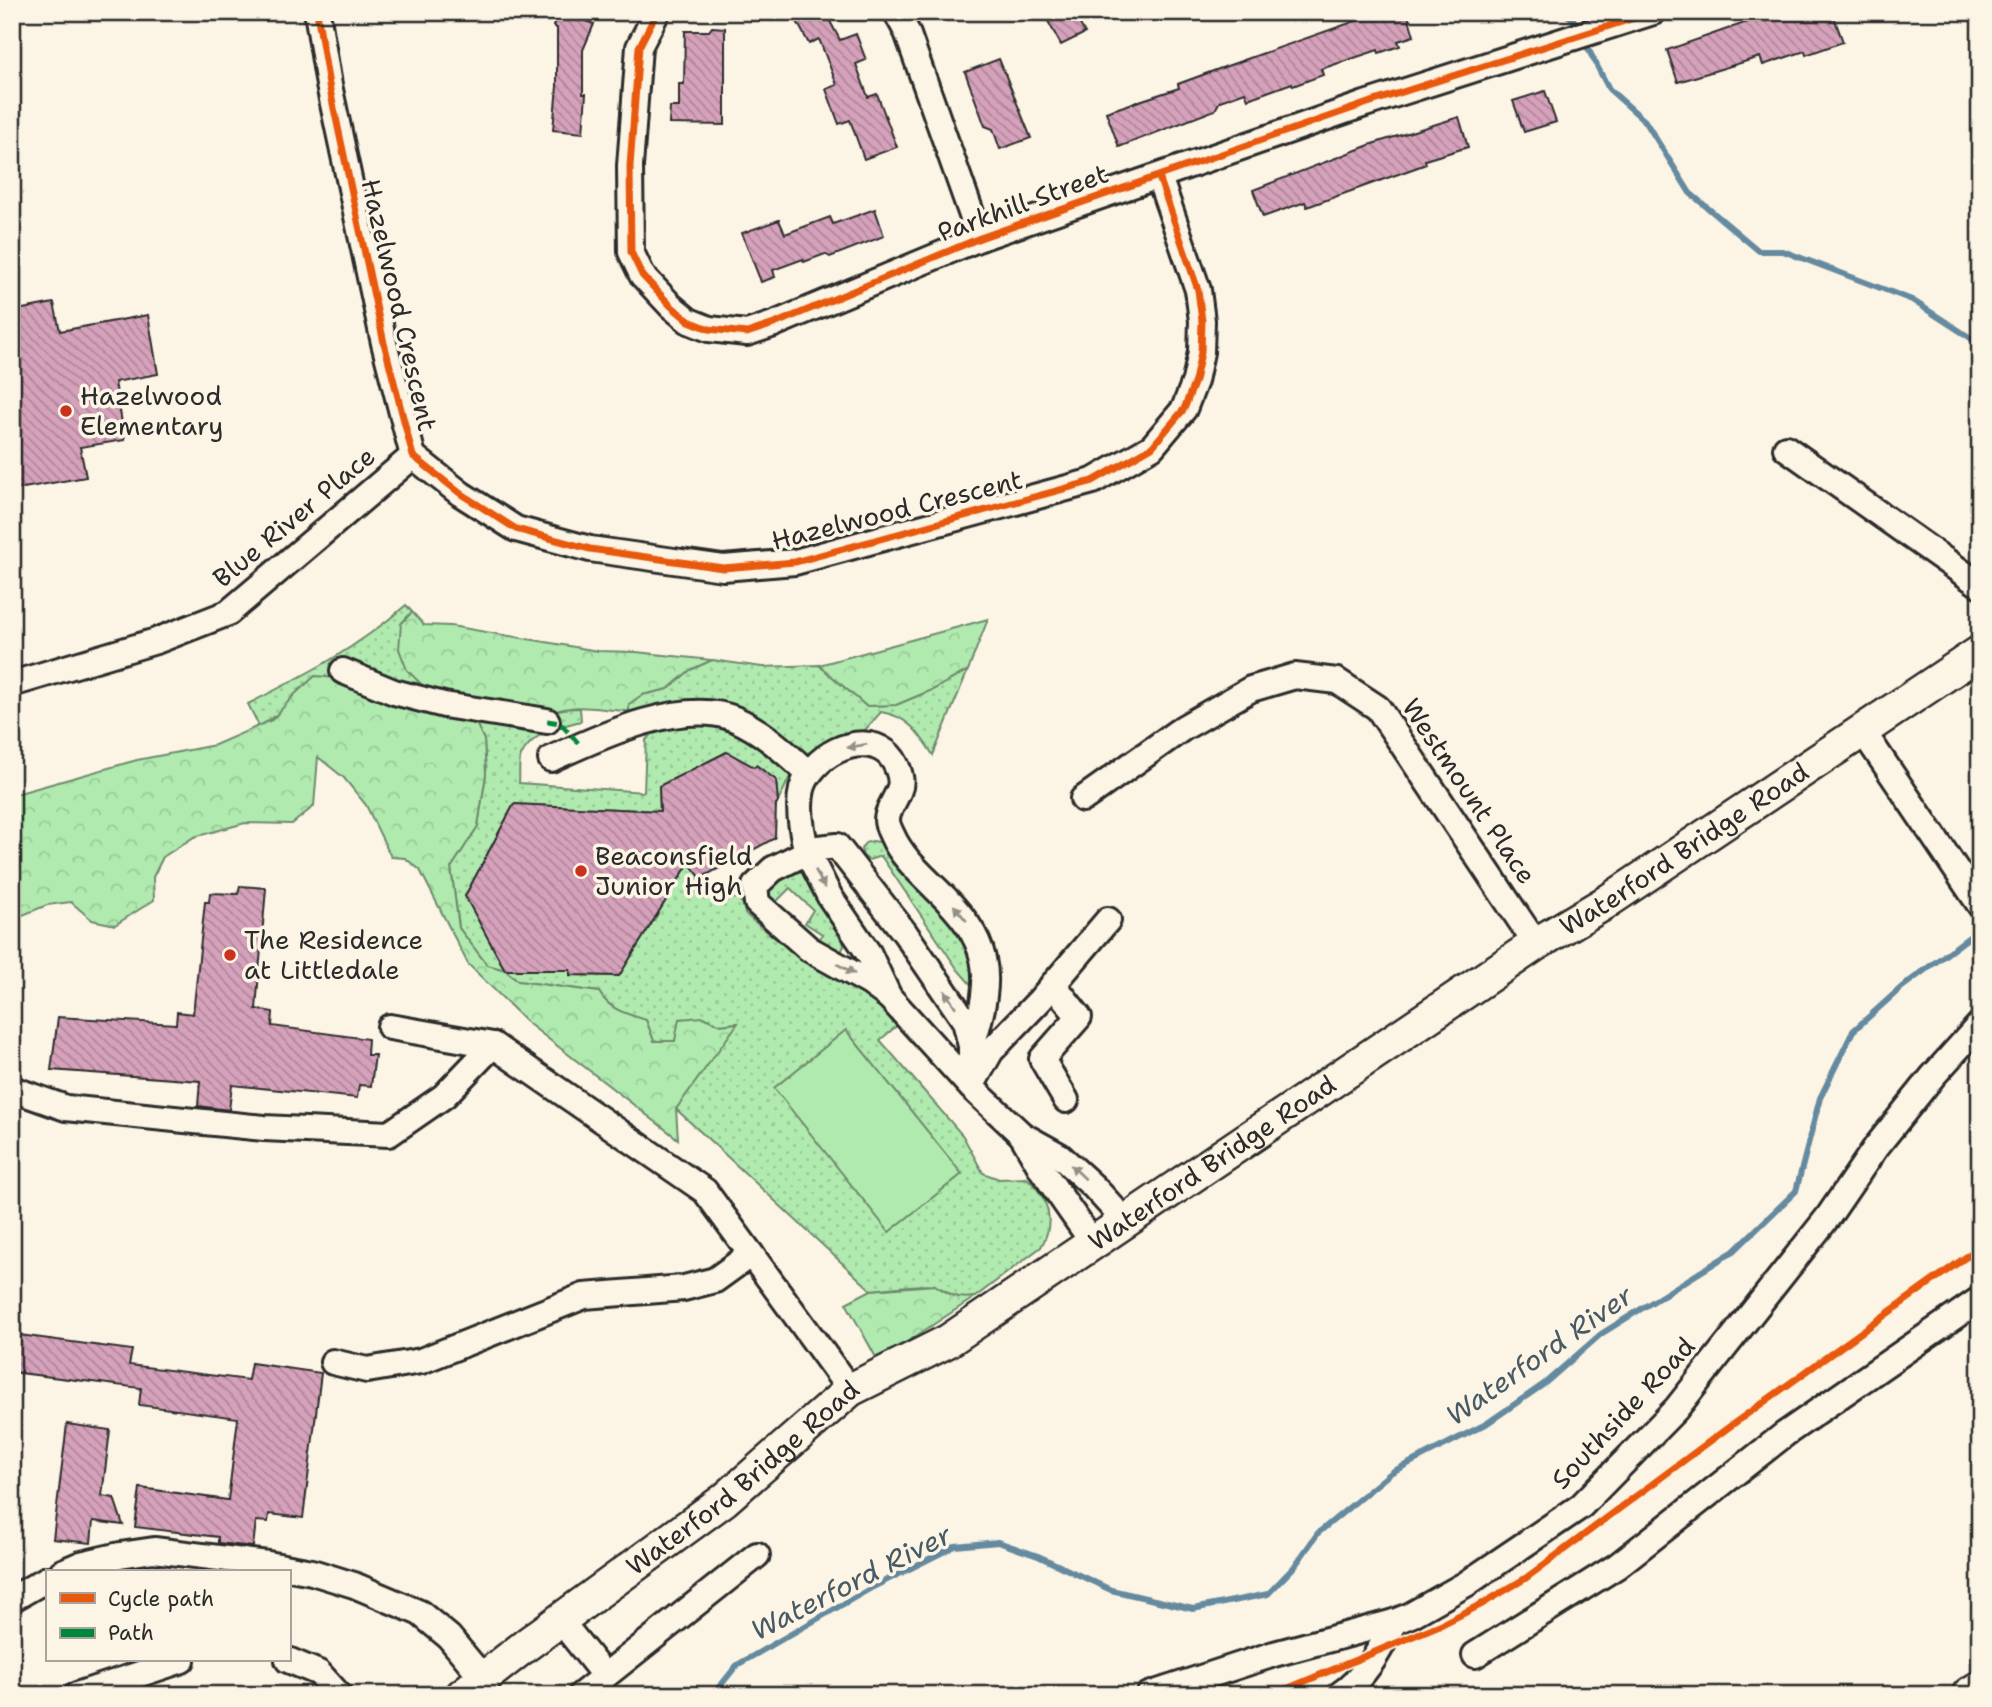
<svg xmlns="http://www.w3.org/2000/svg" width="1992" height="1707" viewBox="0 0 1992 1707" font-family="'Shantell Sans',sans-serif">
<defs>
<pattern id="grass-dots" width="8" height="8" patternUnits="userSpaceOnUse" patternTransform="scale(1.75)"><rect width="8" height="8" fill="#b0eaaf"/><path d="M2 2h.1M6 6h.1" fill="none" stroke="#98c997" stroke-width="1.8" stroke-linecap="round"/></pattern>
<pattern id="forest-crowns" width="20" height="18" patternUnits="userSpaceOnUse" patternTransform="scale(1.75)"><rect width="20" height="18" fill="#b0eaaf"/><path d="M2 6a3 3 0 1 1 6 0M12 15a3 3 0 1 1 6 0" fill="none" stroke="#98c997"/></pattern>
<pattern id="building-back-hatch" width="6" height="6" patternUnits="userSpaceOnUse" patternTransform="scale(1.75)"><rect width="6" height="6" fill="#d6a2bb"/><path d="M-1 5l2 2M0 0l6 6M5-1l2 2" fill="none" stroke="#ae8498"/></pattern>
</defs>
<rect width="100%" height="100%" fill="#fcf5e5"/>
<filter id="ink" filterUnits="userSpaceOnUse"><feTurbulence type="fractalNoise" baseFrequency=".0143" numOctaves="2"/><feDisplacementMap in="SourceGraphic" scale="14" xChannelSelector="R" yChannelSelector="G"/><feConvolveMatrix kernelMatrix="1 2 1 2 8 2 1 2 1" color-interpolation-filters="sRGB"/></filter>
<g filter="url(#ink)">
<g fill="url(#grass-dots)" stroke="#6e8a6d" stroke-width="2">
<path d="M406,605L412,612L401,624L426,689L315,676C297,692 280,717 259,726L248,704C307,674 356,649 406,605Z"/>
<path d="M712,660L762,667L819,665L866,706L896,705L934,689L968,670L933,755C919,733 908,716 881,712L864,731L854,733L808,759L779,731L756,716L729,705L629,711L628,704L642,695L668,689L690,670Z"/>
<path d="M580,708L581,721C558,727 532,732 521,756C518,763 520,775 519,783L644,792L646,740L655,730L697,721L726,725L792,772L778,802L776,780L756,765L754,767L727,752L659,786L660,811L514,804L465,896L505,969L570,970L571,975L619,976L689,863L701,878L702,888L707,892L711,890L724,900L737,898L743,904L745,914L775,938L856,981L899,1024L880,1040L963,1136L983,1173L999,1179L1027,1178C1048,1197 1056,1221 1041,1247L975,1297C949,1302 950,1288 933,1286C916,1283 889,1289 871,1290L676,1109L737,1023L721,1025L703,1017L675,1041H654L646,1020C627,1014 609,1010 599,992L518,981L505,970L487,965L459,928L451,868L478,826L486,774L484,740L473,717L547,716L556,709Z"/>
<path d="M872,841L880,842L960,924L974,947V988L958,970L881,856L869,860L863,856L861,849L865,843Z"/>
<path d="M805,866L842,936L844,946L840,954L818,944L822,934L805,923L813,910L790,888L775,903L769,897L768,888L789,867Z"/>
</g>
<g fill="url(#forest-crowns)" stroke="#6e8a6d" stroke-width="2">
<path d="M412,612L424,625L451,626L598,651L636,652L712,660L690,670L668,689L642,695L629,704V711C604,711 568,700 547,716L426,689L407,670L399,649L401,624Z"/>
<path d="M988,619L968,670L934,689L896,705L866,706L819,665Z"/>
<path d="M315,676L346,679L473,717L484,740L486,774L478,826L451,868L459,928L487,965L505,970L518,981L599,992C609,1010 627,1014 646,1020L654,1041H675L679,1019L703,1017L721,1025L738,1023L676,1109L678,1139L529,1024L468,964L420,870L405,858L391,857L366,805L344,778L318,757L314,806L292,824L245,823L194,837L163,857L153,877L154,900L115,925L92,920L71,902L47,905L18,917L12,915V795L137,760L215,745L272,720L295,694Z"/>
<path d="M935,1285C948,1294 958,1300 975,1297L878,1361L846,1303L871,1290Z"/>
</g>
<path fill="#b0eaaf" stroke="#6e8a6d" stroke-width="2" d="M846,1030L962,1174L889,1232L774,1088Z"/>
<g fill="none" stroke-linecap="round" stroke-linejoin="round">
<g stroke="#658a9f" stroke-width="6">
<path d="M1563,12L1573,19L1578,29"/>
<path d="M1583,39L1609,89L1645,121L1690,193L1759,251H1783L1912,300L1980,344"/>
<path d="M713,1695L737,1665L873,1587L955,1546L998,1542L1038,1556L1111,1590L1193,1609L1268,1594L1294,1567L1318,1533L1392,1472L1486,1424L1544,1384L1601,1334L1734,1251L1796,1191L1820,1098L1853,1031L1902,987L1980,929"/>
</g>
</g>
<g fill="url(#building-back-hatch)" stroke="#2b2b2b" stroke-width="2">
<path d="M559,12H592L588,22L594,24L583,50V94H586L583,133L553,130L557,86V28L553,26Z"/>
<path d="M792,12H825L840,40L856,34L866,60L856,64L868,97L877,94L897,147L864,159L850,120L839,124L826,89L837,85L819,39L809,44Z"/>
<path d="M1043,12H1073L1085,33L1061,45Z"/>
<path d="M1381,12H1407L1414,36L1398,41L1400,46L1379,53L1378,50L1321,69L1323,75L1293,86L1292,83L1248,99L1245,92L1220,101L1215,110L1119,147L1106,112L1179,88L1178,84L1227,66Z"/>
<path d="M1776,12H1832L1843,42L1806,55L1805,51L1763,65L1760,57L1678,82L1667,50Z"/>
<path d="M712,27L725,28V125L669,124L670,107H679V84H684L685,31H709Z"/>
<path d="M999,59L1031,138L1000,149L993,129L985,126L965,72Z"/>
<path d="M1545,91L1556,122L1524,132L1513,101Z"/>
<path d="M1459,117L1468,147L1425,160L1426,164L1307,207L1305,202L1263,217L1253,190L1372,144Z"/>
<path d="M875,209L884,236L830,257L825,254L804,262L803,259L773,270L775,277L761,282L742,233L779,220L785,234L830,217L833,224Z"/>
<path d="M54,303L60,331L148,315L158,374L115,382L125,440L80,447L86,477L12,490V311Z"/>
<path d="M727,752L754,767L756,765L776,780L778,802L776,804L775,838L701,878L689,863L619,976L570,975V970H505L465,896L514,804L660,811L659,786Z"/>
<path d="M240,886L266,888L256,1009L273,1012L272,1026L368,1039L367,1055H375L371,1086L359,1085L357,1098L232,1085L229,1110L198,1106L200,1081L51,1070L58,1017L176,1024L177,1012L193,1014L205,902H209L210,893L238,894Z"/>
<path d="M12,1334L132,1350L129,1365L248,1380L251,1363L321,1373L303,1518L269,1514L268,1522L256,1521L253,1547L218,1543V1537L135,1527L140,1488L228,1500L238,1418L139,1405L141,1388L12,1372Z"/>
<path d="M67,1424L110,1430L102,1496L114,1498L123,1525L93,1521L91,1543L53,1539Z"/>
</g>
<g fill="none" stroke-linecap="round" stroke-linejoin="round">
<g stroke="#2b2b2b" stroke-width="30">
<g id="minor">
<path d="M317,12L329,85L384,343L413,456L461,494L516,529L590,549L723,568L795,562L1093,481L1152,447L1184,409L1195,381L1201,352L1202,321L1198,290L1159,177"/>
<path d="M657,12L639,47L630,166L631,252L642,275L671,306L689,321L709,329L747,333L774,324L980,238L1365,104L1653,12"/>
<path d="M896,12L907,32L980,238"/>
<path d="M1786,448L1980,585"/>
<path d="M343,671L394,692L444,705L547,721"/>
<path d="M12,684L156,641L228,613L413,456"/>
<path d="M1862,730L1980,905"/>
<path d="M551,759C599,737 683,697 735,719C763,731 786,753 808,773"/>
<path d="M1083,799L1183,728L1251,689L1295,676L1337,681L1378,708L1536,944"/>
<path d="M1053,984L1079,1017L1042,1059L1066,1100"/>
<path d="M889,997L870,983L809,949L757,903L755,886L773,869L807,852C802,833 797,809 802,789C810,758 858,730 886,752C896,760 904,779 899,790C896,799 887,810 887,820C887,824 890,831 892,835C901,856 919,872 935,888C991,941 995,973 972,1045"/>
<path d="M390,1027L493,1045L705,1191L751,1254"/>
<path d="M973,1083L991,1051L1040,1000L1108,920"/>
<path d="M971,1087V1046L965,1021L905,933L837,846L818,848L807,852L830,897L869,954L889,997L971,1087L1022,1135L1060,1156L1094,1187L1125,1221"/>
<path d="M12,1089L66,1108L264,1128L389,1134L444,1096L493,1045"/>
<path d="M1022,1135L1042,1170L1093,1243"/>
<path d="M333,1362L367,1370L421,1361L584,1296L684,1288L715,1280L751,1254L850,1390"/>
<path d="M62,1572L81,1564L120,1555L154,1550L268,1564L312,1572L354,1585L420,1613L449,1637L483,1678"/>
<path d="M12,1599L47,1579"/>
<path d="M560,1620L604,1675"/>
<path d="M1475,1655L1617,1566L1785,1434L1980,1299"/>
<path d="M288,1660L319,1673L339,1695"/>
<path d="M77,1695L182,1660"/>
<path d="M581,1695L757,1555"/>
<path d="M1149,1695L1274,1654L1394,1622L1411,1615L1466,1584L1581,1506L1633,1453L1676,1409L1828,1217L1876,1147L1933,1076L1980,1024"/>
<path d="M1339,1695C1366,1677 1380,1650 1394,1622"/>
</g>
</g>
<g stroke="#2b2b2b" stroke-width="37">
<g id="major">
<path id="s1" d="M462,1695L526,1645L724,1500L850,1390L948,1341L1536,944L1605,903L1980,652"/>
</g>
</g>
<g stroke="#2b2b2b" stroke-width="40">
<path id="highway" d="M1970,1695L1980,1689"/>
</g>
<use href="#minor" stroke="#fcf5e5" stroke-width="24"/>
<use href="#major" stroke="#fcf5e5" stroke-width="32"/>
<use href="#highway" stroke="#fcf5e5" stroke-width="35"/>
<path stroke="#00873e" stroke-width="5" stroke-dasharray="10 5" stroke-linecap="butt" d="M547,721L560,723L581,746"/>
<g stroke="#fcf5e5" stroke-width="11">
<g id="cycleway">
<path d="M317,12L329,85L384,343L413,456L461,494L516,529L590,549L723,568L795,562L1093,481L1152,447L1184,409L1195,381L1201,352L1202,321L1198,290L1159,177"/>
<path d="M657,12L639,47L630,166L631,252L642,275L671,306L689,321L709,329L747,333L774,324L980,238L1365,104L1653,12"/>
<path d="M1272,1695L1442,1624L1482,1604L1526,1578L1729,1427L1980,1247"/>
</g>
</g>
<use href="#cycleway" stroke="#e8590c" stroke-width="7"/>
</g>
<defs><path id="oneway-solid" d="M-6-.8H1V-3.2L6.5 0L1 3.2V.8H-6Z" transform="scale(1.75)"/></defs>
<g fill="#949088">
<use href="#oneway-solid" transform="translate(857 746) rotate(170)"/>
<use href="#oneway-solid" transform="translate(820 879) rotate(63)"/>
<use href="#oneway-solid" transform="translate(960 913) rotate(-129)"/>
<use href="#oneway-solid" transform="translate(846 969) rotate(29)"/>
<use href="#oneway-solid" transform="translate(950 999) rotate(-124)"/>
<use href="#oneway-solid" transform="translate(1078 1172) rotate(-137)"/>
</g>
</g>
<g fill="#c8321e" stroke="#fcf5e5" stroke-width="2.5">
<circle cx="66" cy="411" r="7"/>
<circle cx="581" cy="871" r="7"/>
<circle cx="230" cy="955" r="7"/>
</g>
<g text-anchor="middle" stroke-width="7" stroke-linejoin="round" paint-order="stroke">
<g font-size="26" fill="#2b2b2b" stroke="#fcf5e5">
<text transform="translate(1023 203) rotate(-20)" y="9">Parkhill Street</text>
<text transform="translate(399 305) rotate(77)" y="9">Hazelwood Crescent</text>
<text transform="translate(897 510) rotate(-14)" y="9">Hazelwood Crescent</text>
<text transform="translate(294 517) rotate(-40)" y="9">Blue River Place</text>
<text transform="translate(1469 791) rotate(56)" y="9">Westmount Place</text>
<text dy="9" stroke="none"><textPath href="#s1" startOffset="1489">Waterford Bridge Road</textPath></text>
<text dy="9" stroke="none"><textPath href="#s1" startOffset="922">Waterford Bridge Road</textPath></text>
<text transform="translate(1623 1413) rotate(-47)" y="9">Southside Road</text>
<text dy="9" stroke="none"><textPath href="#s1" startOffset="355">Waterford Bridge Road</textPath></text>
</g>
<g font-size="26" fill="#2b2b2b" stroke="#fcf5e5" text-anchor="start">
<text x="80" y="405">Hazelwood<tspan x="80" dy="30">Elementary</tspan></text>
<text x="595" y="865">Beaconsfield<tspan x="595" dy="30">Junior High</tspan></text>
<text x="244" y="949">The Residence<tspan x="244" dy="30">at Littledale</tspan></text>
</g>
<g font-size="28" font-style="italic" fill="#485b65" stroke="#fcf5e5">
<text transform="translate(1539 1355) rotate(-35)" y="10">Waterford River</text>
<text transform="translate(851 1582) rotate(-27)" y="10">Waterford River</text>
</g>
</g>
<rect width="1992" height="1707" fill="none" stroke="#fcf5e5" stroke-width="42"/>
<rect x="21" y="21" width="1950" height="1665" fill="none" stroke="#2b2b2b" stroke-width="2.5" filter="url(#ink)"/>
<rect x="46" y="1570" width="245" height="91" fill="#fcf5e5" stroke="#a8a49b" stroke-width="2"/>
<rect x="60" y="1593" width="35" height="10" fill="#e8590c" stroke="#a8a49b" stroke-width="2"/>
<text x="108" y="1606" font-size="21" fill="#2b2b2b">Cycle path</text>
<rect x="60" y="1628" width="35" height="10" fill="#00873e" stroke="#a8a49b" stroke-width="2"/>
<text x="108" y="1640" font-size="21" fill="#2b2b2b">Path</text>
</svg>
